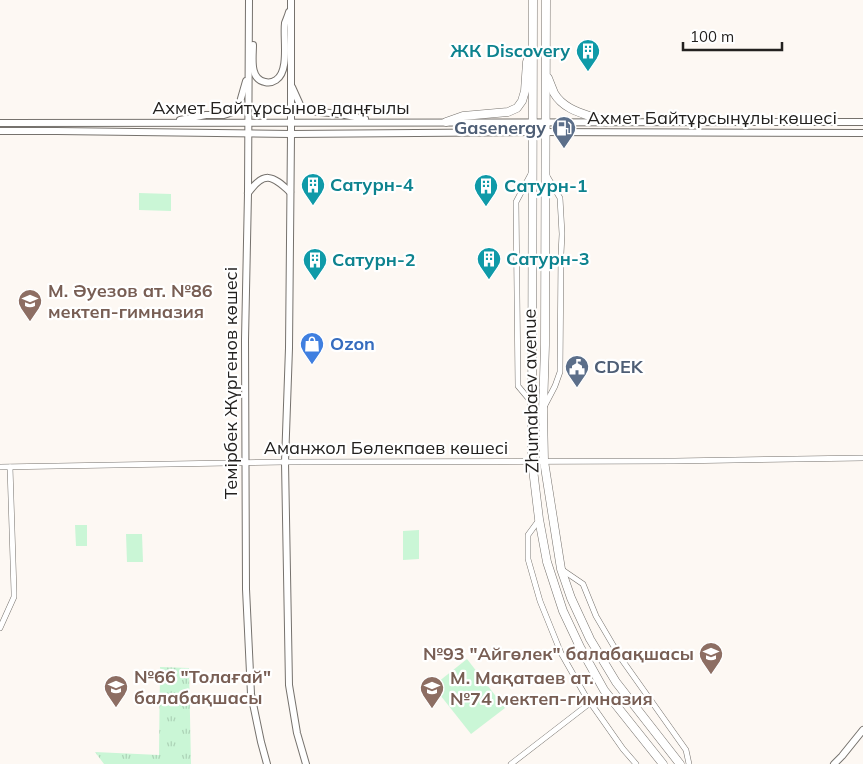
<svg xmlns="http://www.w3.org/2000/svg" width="863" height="764" viewBox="0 0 863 764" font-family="Mulish,sans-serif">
<defs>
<pattern id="park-tufts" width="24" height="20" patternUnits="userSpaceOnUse" patternTransform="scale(1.25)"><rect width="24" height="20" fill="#caf6d6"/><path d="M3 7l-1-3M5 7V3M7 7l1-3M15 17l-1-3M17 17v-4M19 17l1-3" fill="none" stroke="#add3b7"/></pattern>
</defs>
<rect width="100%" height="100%" fill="#fdf8f3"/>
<path fill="url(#park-tufts)" d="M160,667L189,668L191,764H104L95,752L159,755Z"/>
<g fill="#caf6d6">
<path d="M139,193L171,194V211L139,210Z"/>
<path d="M75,525H87V546H76Z"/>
<path d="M419,530V559L403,560V531Z"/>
<path d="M126,534H142L143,562H127Z"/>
<path d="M467,659L505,708L471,734L433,686Z"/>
</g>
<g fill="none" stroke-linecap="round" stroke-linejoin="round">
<g stroke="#76726d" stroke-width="6">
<g id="minor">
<path d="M532,172L516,202L518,386L533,404"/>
<path d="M544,407L555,386L560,372L561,254L562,234L560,198L547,176"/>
<path d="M0,467L285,462L675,461L863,458"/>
<path d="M539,520L528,535V559L540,601L561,653L585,695L623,749L636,764"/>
<path d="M561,569L583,584L596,616L620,657L686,750L689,764"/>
<path d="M0,628L14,597V592L10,467"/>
<path d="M511,764L590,703"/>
</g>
</g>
<g stroke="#76726d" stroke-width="8">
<g id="tertiary">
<path d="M249,0L248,193L245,340L246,589L251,694L261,742L267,764"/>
<path d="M291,0V134L289,348L285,462L289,685L297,733L306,764"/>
<path d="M253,45C253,57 249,79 265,82C269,83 273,82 276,80C290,71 283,38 285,23C286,20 288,16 289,12"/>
<path d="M292,87L301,107L309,111L340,114L365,119"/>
<path d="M180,120L206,115H224L230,113L240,102L246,81"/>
<path d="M0,123L863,122"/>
<path d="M0,131H57L291,134L533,132L863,133"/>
<path d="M248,193C264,171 272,175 290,192"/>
<path d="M834,764L842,756L863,730"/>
</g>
</g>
<g stroke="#76726d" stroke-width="9">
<g id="secondary">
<path d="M533,0L532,461L539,519L547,562L563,611L580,647L604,690L663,764"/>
<path d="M546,0L545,345L543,410L544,461L561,569L571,598L590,639L616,682L680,764"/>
<path d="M548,78C550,83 552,88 554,93C565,112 588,114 606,122"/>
<path d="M446,122L463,116L508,112L517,108L522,101L525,91L527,62L531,52"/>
</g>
</g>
<use href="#minor" stroke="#fff" stroke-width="5"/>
<use href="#tertiary" stroke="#fff" stroke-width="6"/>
<use href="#secondary" stroke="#fff" stroke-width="8"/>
</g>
<defs>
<g id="building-pin" transform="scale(1.25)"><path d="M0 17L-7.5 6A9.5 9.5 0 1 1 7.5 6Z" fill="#0f9aa8" stroke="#fff"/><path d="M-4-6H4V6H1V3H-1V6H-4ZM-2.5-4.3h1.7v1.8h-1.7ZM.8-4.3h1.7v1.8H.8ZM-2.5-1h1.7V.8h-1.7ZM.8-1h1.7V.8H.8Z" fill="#fff"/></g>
<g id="fuel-pin" transform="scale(1.25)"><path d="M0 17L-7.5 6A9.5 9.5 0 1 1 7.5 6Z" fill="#5c6f8a" stroke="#fff"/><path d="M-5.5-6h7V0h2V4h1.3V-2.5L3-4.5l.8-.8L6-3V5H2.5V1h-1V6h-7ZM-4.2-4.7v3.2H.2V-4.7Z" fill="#fff"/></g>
<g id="school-pin" transform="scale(1.25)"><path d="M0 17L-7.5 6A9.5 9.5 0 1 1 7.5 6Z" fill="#8d6e63" stroke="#fff"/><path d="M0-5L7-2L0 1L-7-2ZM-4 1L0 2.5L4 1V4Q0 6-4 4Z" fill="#fff"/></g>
<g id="shop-pin" transform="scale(1.25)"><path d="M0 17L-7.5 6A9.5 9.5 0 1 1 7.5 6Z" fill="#3f7fe0" stroke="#fff"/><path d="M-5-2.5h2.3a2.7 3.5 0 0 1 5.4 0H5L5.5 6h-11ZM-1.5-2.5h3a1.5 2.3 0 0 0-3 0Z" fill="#fff"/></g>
<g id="civic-pin" transform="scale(1.25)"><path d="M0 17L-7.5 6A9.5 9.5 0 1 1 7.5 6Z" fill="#5c6f8a" stroke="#fff"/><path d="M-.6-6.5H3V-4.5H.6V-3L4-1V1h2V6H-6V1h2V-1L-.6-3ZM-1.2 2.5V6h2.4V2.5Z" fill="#fff"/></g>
</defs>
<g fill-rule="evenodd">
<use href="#building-pin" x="588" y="51"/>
<use href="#fuel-pin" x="564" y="128"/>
<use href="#building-pin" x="313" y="185"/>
<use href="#building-pin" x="486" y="186"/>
<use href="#building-pin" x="489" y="259"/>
<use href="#building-pin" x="315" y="260"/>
<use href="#school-pin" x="30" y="301"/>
<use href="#shop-pin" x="312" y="344"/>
<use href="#civic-pin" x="577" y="367"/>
<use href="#school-pin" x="711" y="654"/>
<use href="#school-pin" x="116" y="687"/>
<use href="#school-pin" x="432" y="688"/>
</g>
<g text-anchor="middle" stroke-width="4.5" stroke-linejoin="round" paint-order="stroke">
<g font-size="18" font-weight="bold" fill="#0d838f" stroke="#fff" text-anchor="start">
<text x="570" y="57" text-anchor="end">ЖК Discovery</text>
<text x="330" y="191">Сатурн-4</text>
<text x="504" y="192">Сатурн-1</text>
<text x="506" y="265">Сатурн-3</text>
<text x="332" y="266">Сатурн-2</text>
</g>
<g font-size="18" fill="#23211f" stroke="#fff">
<text x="281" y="114">Ахмет Байтұрсынов даңғылы</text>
<text x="712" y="124">Ахмет Байтұрсынұлы көшесі</text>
<text transform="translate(231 383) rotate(-90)" y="6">Темірбек Жүргенов көшесі</text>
<text transform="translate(531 391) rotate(-91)" y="6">Zhumabaev avenue</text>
<text x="386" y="454">Аманжол Бөлекпаев көшесі</text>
</g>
<g font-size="18" font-weight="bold" fill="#4e5e75" stroke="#fff" text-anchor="end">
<text x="546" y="134">Gasenergy</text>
<text x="594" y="373" text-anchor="start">CDEK</text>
</g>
<g font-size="18" font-weight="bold" fill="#785e54" stroke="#fff" text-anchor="start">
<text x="48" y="297">М. Әуезов ат. №86<tspan x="48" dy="21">мектеп-гимназия</tspan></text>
<text x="694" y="660" text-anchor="end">№93 "Айгөлек" балабақшасы</text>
<text x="134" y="683">№66 "Толағай"<tspan x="134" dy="21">балабақшасы</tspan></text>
<text x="450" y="684">М. Мақатаев ат.<tspan x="450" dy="21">№74 мектеп-гимназия</tspan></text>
</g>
<g font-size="18" font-weight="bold" fill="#366cbe" stroke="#fff" text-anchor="start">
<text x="330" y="350">Ozon</text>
</g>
</g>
<path d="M683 42v8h99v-8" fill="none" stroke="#23211f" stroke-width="2.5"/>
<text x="690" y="42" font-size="15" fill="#23211f" stroke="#ffffff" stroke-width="4" paint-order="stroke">100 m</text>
</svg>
